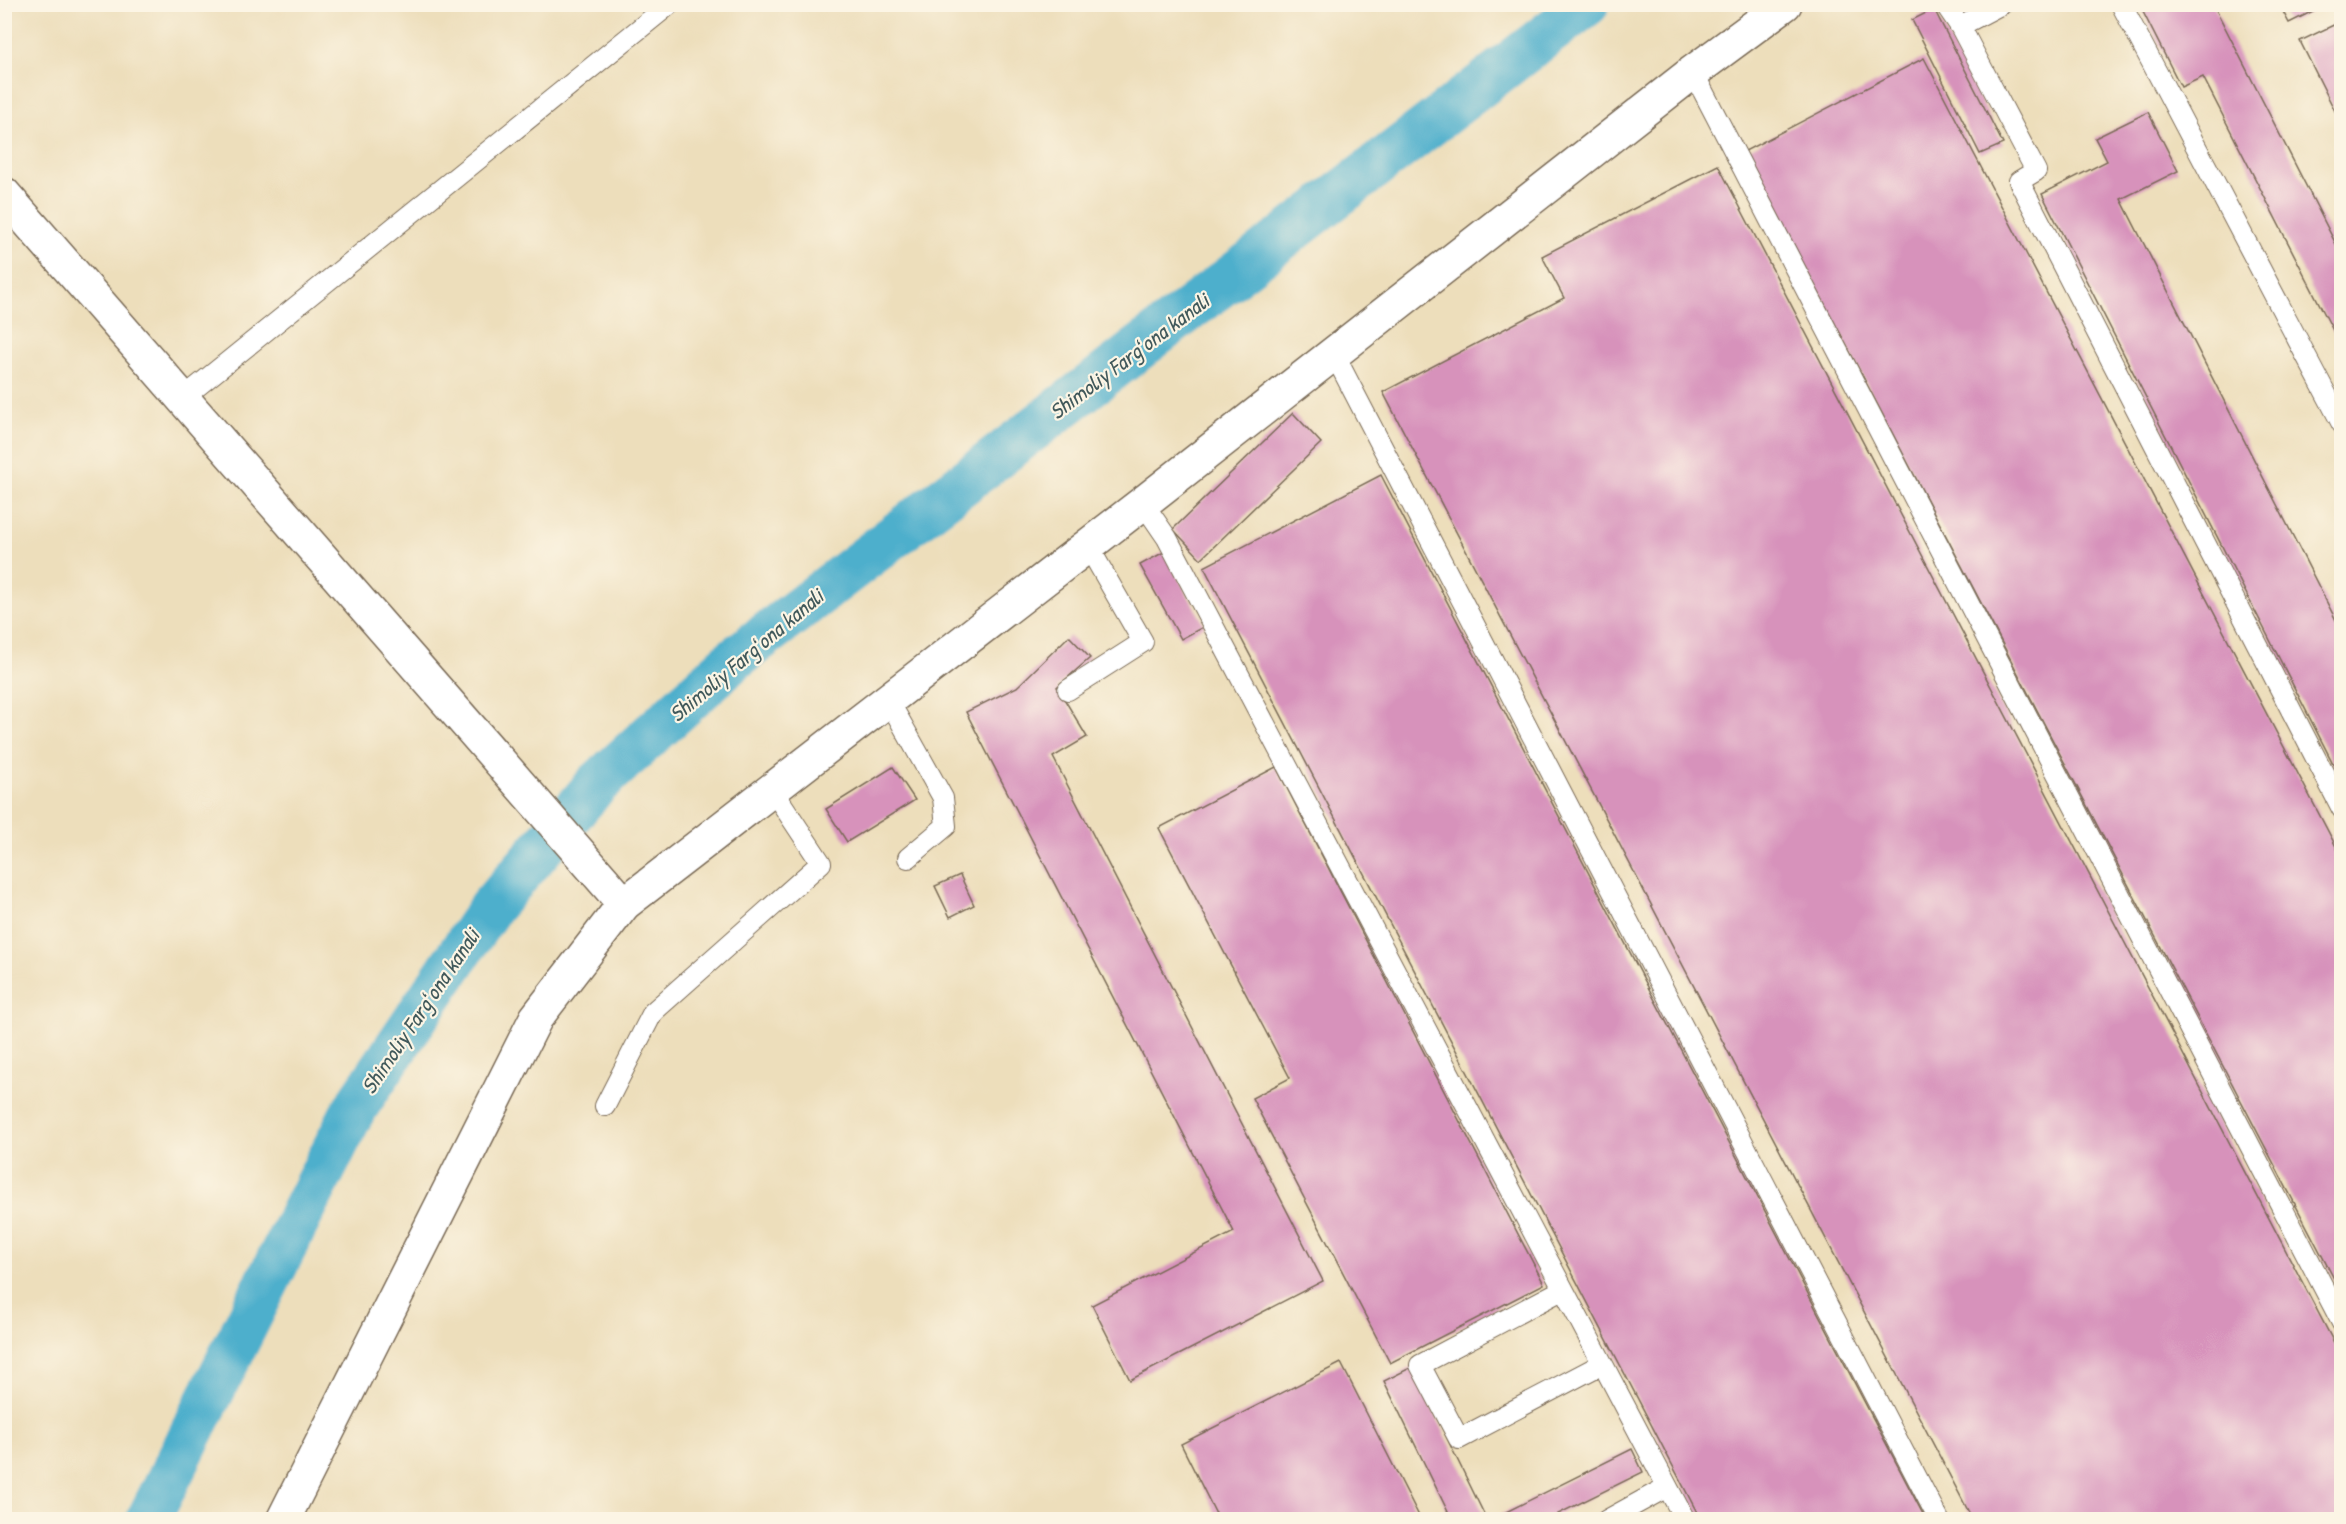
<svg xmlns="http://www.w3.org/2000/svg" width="2346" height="1524" viewBox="0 0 2346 1524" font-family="'Patrick Hand',sans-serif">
<rect width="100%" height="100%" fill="#fcf5e5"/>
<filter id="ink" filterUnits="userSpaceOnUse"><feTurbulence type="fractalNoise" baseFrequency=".0167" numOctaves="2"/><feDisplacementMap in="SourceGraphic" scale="12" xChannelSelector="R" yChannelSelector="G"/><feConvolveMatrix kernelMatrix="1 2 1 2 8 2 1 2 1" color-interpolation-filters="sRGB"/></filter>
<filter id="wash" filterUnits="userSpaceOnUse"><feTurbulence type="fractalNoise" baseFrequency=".008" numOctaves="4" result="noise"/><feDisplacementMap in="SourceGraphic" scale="24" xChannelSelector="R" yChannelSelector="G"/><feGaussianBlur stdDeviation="1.35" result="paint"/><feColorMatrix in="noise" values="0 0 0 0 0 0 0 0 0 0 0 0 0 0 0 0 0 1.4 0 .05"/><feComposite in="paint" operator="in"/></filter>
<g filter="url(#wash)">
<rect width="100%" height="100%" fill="#eddebb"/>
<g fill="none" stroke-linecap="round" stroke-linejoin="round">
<path stroke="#4dafcc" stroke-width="45" d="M148,1520L352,1113L490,908L597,784L733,660L1587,4"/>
</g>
<g id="blocks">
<g fill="#d792bb">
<path d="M2139,4H2213L2342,256V348L2203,77L2181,87Z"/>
<path d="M2279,4H2327L2289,23Z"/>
<path d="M1934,9L2003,144L1980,154L1912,20Z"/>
<path d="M2342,21V125L2300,41Z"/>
<path d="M1924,58L2342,858V1294L1745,151Z"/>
<path d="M2148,112L2178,171L2121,199L2342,632V781L2042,194L2107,161L2095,138Z"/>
<path d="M1718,165L2342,1358V1520H1973L1383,392L1564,298L1542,256Z"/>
<path d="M1293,413L1321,443L1201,559L1173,529Z"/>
<path d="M1381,475L1926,1520H1701L1204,567Z"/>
<path d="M1164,552L1205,626L1181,639L1140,565Z"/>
<path d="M1069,636L1090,658L1057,687L1087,737L1053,757L1323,1281L1130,1380L1092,1305L1234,1232L966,712L1017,687Z"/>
<path d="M893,767L915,800L847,842L826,809Z"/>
<path d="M1276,767L1544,1284L1390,1363L1252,1098L1290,1078L1159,828Z"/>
<path d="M960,875L974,905L950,917L935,886Z"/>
<path d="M1341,1363L1421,1520H1219L1181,1444Z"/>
<path d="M1412,1367L1487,1520H1452L1384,1381Z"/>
<path d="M1632,1449L1643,1472L1558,1514L1561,1520H1490Z"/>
</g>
</g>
</g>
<g filter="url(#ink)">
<use href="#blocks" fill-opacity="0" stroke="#796955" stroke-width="1.5"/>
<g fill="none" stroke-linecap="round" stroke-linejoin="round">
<g stroke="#796955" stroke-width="22">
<g id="lane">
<path d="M1945,4L1960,26L2036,171L2019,181L2342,809"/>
<path d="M2121,4L2342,424"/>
<path d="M1960,26L2002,4"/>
<path d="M1693,72L2342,1323"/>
<path d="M1333,352L1939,1520"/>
<path d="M183,398L670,4"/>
<path d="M1143,503L1167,538L1685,1520"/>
<path d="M1068,690L1143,642L1087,544"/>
<path d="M889,701L943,798L946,826L908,858"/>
<path d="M605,1106L653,1012L821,863L772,789"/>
<path d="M1562,1290L1420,1365L1459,1439L1602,1364"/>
<path d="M1607,1520L1667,1487"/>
</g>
</g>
<g stroke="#796955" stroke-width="36">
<g id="street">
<path d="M4,194L624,904"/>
<path d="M283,1520L536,1018L624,904L1143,503L1693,72L1785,4"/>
</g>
</g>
<use href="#lane" stroke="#fff" stroke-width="20"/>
<use href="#street" stroke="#fff" stroke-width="33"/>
</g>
</g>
<g text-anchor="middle" stroke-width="4.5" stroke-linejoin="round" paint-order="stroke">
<g font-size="22" font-style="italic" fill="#41595b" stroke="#fcf5e5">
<text transform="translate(1129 356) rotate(-37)" y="8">Shimoliy Fargʻona kanali</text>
<text transform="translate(746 655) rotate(-40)" y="8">Shimoliy Fargʻona kanali</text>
<text transform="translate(420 1011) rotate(-56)" y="8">Shimoliy Fargʻona kanali</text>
</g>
</g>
<rect width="2346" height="1524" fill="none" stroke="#fcf5e5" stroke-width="24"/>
</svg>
